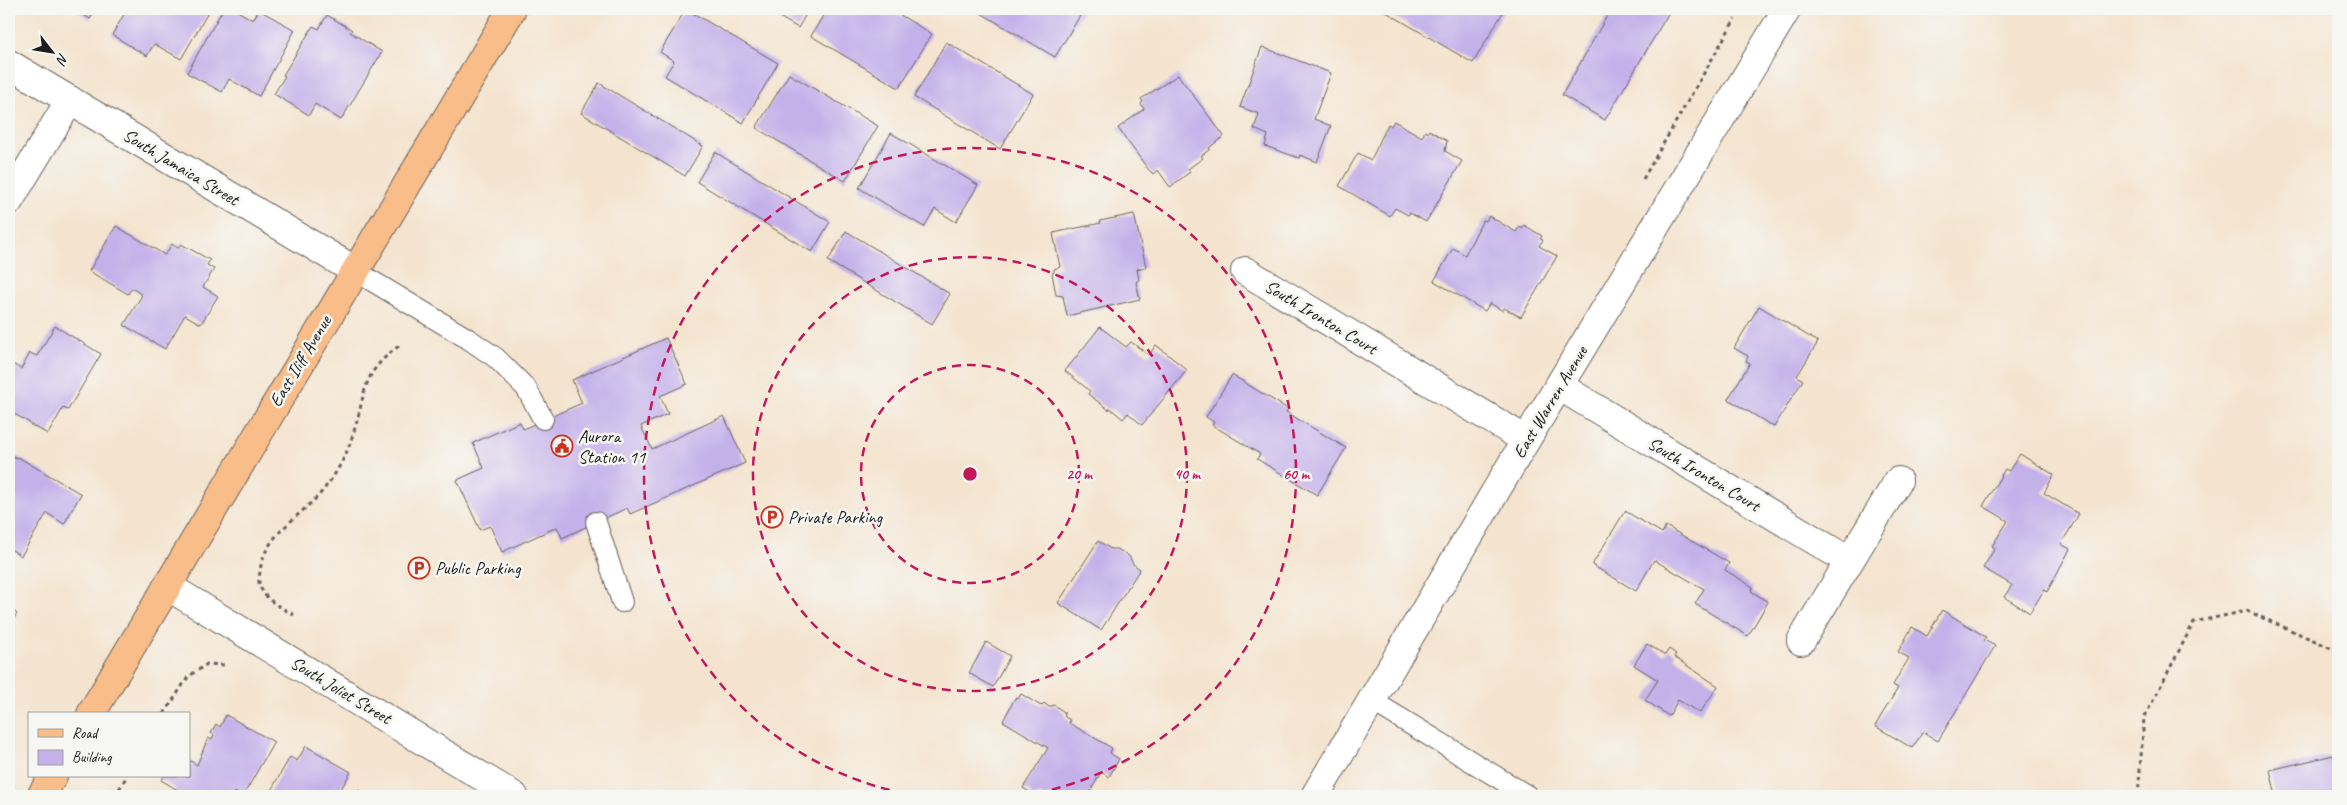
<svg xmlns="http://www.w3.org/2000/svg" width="2347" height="805" viewBox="0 0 2347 805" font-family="Caveat,sans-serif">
<rect width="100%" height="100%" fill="#f6f6f2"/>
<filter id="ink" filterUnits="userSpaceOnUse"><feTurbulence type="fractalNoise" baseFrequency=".02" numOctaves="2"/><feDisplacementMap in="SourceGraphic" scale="10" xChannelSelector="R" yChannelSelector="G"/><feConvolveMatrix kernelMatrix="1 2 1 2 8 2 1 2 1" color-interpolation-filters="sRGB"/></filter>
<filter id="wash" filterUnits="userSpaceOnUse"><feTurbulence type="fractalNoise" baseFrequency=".0096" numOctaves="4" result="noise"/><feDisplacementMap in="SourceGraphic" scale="20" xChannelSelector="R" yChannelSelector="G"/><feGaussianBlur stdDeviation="1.12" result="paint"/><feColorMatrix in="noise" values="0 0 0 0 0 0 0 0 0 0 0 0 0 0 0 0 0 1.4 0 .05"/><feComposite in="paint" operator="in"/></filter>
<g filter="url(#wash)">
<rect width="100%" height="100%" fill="#f4e4cf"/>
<g id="blocks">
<g fill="#c5b1ea">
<path d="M74,9H96L90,19Z"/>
<path d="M127,9H210L181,59L154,44L147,56L112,35Z"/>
<path d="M223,9H234L253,20L259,10L295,30L259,96L229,79L222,92L187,73Z"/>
<path d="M686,9L778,63L743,123L665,76L674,61L660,52Z"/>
<path d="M766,9H809L798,28Z"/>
<path d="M827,9H890L932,34L899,88L811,36Z"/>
<path d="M974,9H1084L1055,57Z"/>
<path d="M1381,9H1505L1473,63Z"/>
<path d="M1611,9H1671L1605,120L1562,95Z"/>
<path d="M327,15L352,30L350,32L382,52L341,120L315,104L309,115L274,94L285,76L283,75L313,26L319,29Z"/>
<path d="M946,42L1033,94L1000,149L914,97Z"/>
<path d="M1262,47L1331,73L1314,119L1331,126L1317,162L1300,155L1299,158L1265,146L1268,135L1254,129L1259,114L1240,107Z"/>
<path d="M789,74L878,126L845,181L756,128Z"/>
<path d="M1178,75L1224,136L1209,148L1210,149L1201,156L1203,158L1188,169L1190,172L1170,187L1158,170L1153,174L1148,169L1118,128L1144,109L1141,104L1143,102L1141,99Z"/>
<path d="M599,83L703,146L685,176L581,113Z"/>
<path d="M1394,121L1422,137L1425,131L1428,133L1429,130L1447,141L1445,151L1462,161L1426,222L1410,213L1408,215L1395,208L1390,216L1339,186L1358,153L1371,160L1388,124L1391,126Z"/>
<path d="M891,133L978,185L956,222L935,209L924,227L859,188Z"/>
<path d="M715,152L830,222L812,252L697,182Z"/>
<path d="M1134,214L1146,267L1137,269L1139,280L1136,282L1140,299L1067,316L1063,296L1056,295L1052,273L1054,272V269L1060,267L1053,233L1101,223L1100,221Z"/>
<path d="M1489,216L1516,232L1520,226L1522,228L1524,225L1542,236L1540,239L1543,240L1539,246L1557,256L1521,317L1504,308L1503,311L1490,303L1485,311L1434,281L1453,248L1465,255L1483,220L1486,221Z"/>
<path d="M116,226L165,255L172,244L178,248L181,244L210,260L207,265L214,269L203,287L218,296L201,324L185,315L165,349L124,325L142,295L132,288L128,294L89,271Z"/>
<path d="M846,231L950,294L932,324L828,261Z"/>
<path d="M1759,306L1818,342L1797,376L1803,380L1774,427L1728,399L1750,363L1746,361L1748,356L1734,348Z"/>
<path d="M55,326L101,354L68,410L63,408L48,434L29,424L30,423L9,411V368L11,363L21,369L30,353L37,356Z"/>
<path d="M1100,327L1126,347L1131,342L1149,355L1156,345L1187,370L1142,425L1128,413L1123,419L1110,408L1109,410L1088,394L1090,391L1065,371Z"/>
<path d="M666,338L687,384L660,396L668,414L641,426L652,449L724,416L745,463L630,514L627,508L562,538L557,527L502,552L490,526L480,530L457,480L484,468L473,443L520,422L523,429L582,403L572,380Z"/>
<path d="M1232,375L1288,409L1286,412L1346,448L1317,495L1257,459L1260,454L1212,425L1214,422L1206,417Z"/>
<path d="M2020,454L2054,475L2044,493L2079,514L2061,544L2070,549L2047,592L2044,590L2030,613L2004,597L2012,585L1983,568L1995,548L1992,546L2008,521L1983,506L2005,469L2009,471Z"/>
<path d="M13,456L17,458L18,457L81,494L64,524L47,513L21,556L9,548V462Z"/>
<path d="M1625,511L1662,533L1666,526L1729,563L1725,570L1753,587L1751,591L1768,602L1748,636L1695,604L1704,589L1654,560L1636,591L1592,565Z"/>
<path d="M1098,541L1111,549H1117L1129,556L1133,564L1140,569L1101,630L1058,603Z"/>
<path d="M9,606L17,614L9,623Z"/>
<path d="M1942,610L1986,637L1984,640L1995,646L1938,741L1923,732L1912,748L1875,726L1898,688L1893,685L1909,658L1898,652L1912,627L1927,636Z"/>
<path d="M986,642L1010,656L993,687L969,673Z"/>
<path d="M1647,644L1665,655L1669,649L1676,654L1674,657L1718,686L1700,713L1678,700L1669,716L1645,700L1658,680L1634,665Z"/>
<path d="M1021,694L1041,706L1044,703L1049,707L1054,705L1064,712L1065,717L1070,720L1069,723L1112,748L1110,753L1119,759L1109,777L1101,772L1088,796H1029L1031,793L1023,788L1048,748L1003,721L1015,698L1018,699Z"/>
<path d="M226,715L274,742L243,796L234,792L231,796H172L176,789L161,780L164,776H189V760L197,765L208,738L212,740L214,735L211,733L216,724L220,727Z"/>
<path d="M306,746L351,772L337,796H259L263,791L269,794L290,757L297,761Z"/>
<path d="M2338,754V796H2276L2270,770Z"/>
<path d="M359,790L370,796H355Z"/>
</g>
</g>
</g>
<g filter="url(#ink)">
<use href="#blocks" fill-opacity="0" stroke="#68625b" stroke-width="1"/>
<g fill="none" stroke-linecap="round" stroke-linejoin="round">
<g stroke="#68625b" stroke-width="22">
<g id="lane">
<path d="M354,270L470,340L496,358L526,388L543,419"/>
<path d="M596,522L622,602"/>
<path d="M1372,701L1528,796"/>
</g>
</g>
<g stroke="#68625b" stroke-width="30">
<g id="street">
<path d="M9,64L354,270"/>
<path d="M9,201L70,100"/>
<path d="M1245,271L1526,440"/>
<path d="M1559,386L1849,561"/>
<path d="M167,586L514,796"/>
<path d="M1801,641L1898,481"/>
<path d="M1315,796L1526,440L1787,9"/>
</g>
</g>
<g stroke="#68625b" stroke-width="30">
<g id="primary">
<path d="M91,714L512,9"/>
<path d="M41,796L53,776"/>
</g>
</g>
<g stroke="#68625b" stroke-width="3" stroke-dasharray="4 4" stroke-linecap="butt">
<path d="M1643,179L1735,19"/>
<path d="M294,615C280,607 262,599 259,582C258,579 260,574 260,571C265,531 306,515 327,485C338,471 348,452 353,434C367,393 359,375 399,346"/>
<path d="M164,714L188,677L207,664L225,665"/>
<path d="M115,796L127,776"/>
<path d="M2138,796L2144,718L2194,622L2247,611L2338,651"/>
</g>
<use href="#lane" stroke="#fff" stroke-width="20"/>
<use href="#street" stroke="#fff" stroke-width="28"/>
<use href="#primary" stroke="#f8bd89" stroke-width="28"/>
</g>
</g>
<g fill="none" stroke="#c2185b" stroke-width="2.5" stroke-dasharray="9 6">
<circle cx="970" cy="474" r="109"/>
<circle cx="970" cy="474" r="217"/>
<path d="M919 796A326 326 0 1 1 1021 796"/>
</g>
<defs>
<g id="civic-ring" transform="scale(1.125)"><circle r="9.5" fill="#f6f6f2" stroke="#c8321e" stroke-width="1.5"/><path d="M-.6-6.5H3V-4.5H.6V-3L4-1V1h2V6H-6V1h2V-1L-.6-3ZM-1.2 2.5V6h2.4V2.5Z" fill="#c8321e"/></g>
<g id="parking-ring" transform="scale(1.125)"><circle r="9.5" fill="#f6f6f2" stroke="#c8321e" stroke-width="1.5"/><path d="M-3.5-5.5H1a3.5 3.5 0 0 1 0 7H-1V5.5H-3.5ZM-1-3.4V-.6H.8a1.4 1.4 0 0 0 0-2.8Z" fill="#c8321e"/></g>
</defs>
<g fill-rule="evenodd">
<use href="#civic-ring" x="562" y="446"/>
<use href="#parking-ring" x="772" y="517"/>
<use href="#parking-ring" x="419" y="568"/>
</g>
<g text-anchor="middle" stroke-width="5" stroke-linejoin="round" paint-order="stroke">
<g font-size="18" fill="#1c1c1c" stroke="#f6f6f2">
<text transform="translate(181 167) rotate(31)" y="6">South Jamaica Street</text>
<text transform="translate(1321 317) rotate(31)" y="6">South Ironton Court</text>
<text transform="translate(300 361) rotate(-59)" y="6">East Iliff Avenue</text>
<text transform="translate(1550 402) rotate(-59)" y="6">East Warren Avenue</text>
<text transform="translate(1704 474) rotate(31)" y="6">South Ironton Court</text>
<text transform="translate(341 690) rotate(31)" y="6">South Joliet Street</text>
</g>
<g font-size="18" fill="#1c1c1c" stroke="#f6f6f2" text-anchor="start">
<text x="578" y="442">Aurora<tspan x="578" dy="21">Station 11</tspan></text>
<text x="788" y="523">Private Parking</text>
<text x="435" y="574">Public Parking</text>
</g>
</g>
<circle cx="970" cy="474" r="8" fill="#c2185b" stroke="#f6f6f2" stroke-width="2.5"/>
<g font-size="15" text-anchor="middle" font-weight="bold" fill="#c2185b" stroke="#f6f6f2" stroke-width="5" stroke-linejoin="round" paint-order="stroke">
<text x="1079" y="479">20 m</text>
<text x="1187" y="479">40 m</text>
<text x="1296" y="479">60 m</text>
</g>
<rect width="2347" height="805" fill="none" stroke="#f6f6f2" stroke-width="30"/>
<rect x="28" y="712" width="162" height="65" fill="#f6f6f2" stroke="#9f9f9c"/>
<rect x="38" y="729" width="25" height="8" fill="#f8bd89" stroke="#9f9f9c"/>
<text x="72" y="738" font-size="15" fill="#1c1c1c">Road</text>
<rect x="38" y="750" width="25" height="15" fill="#c5b1ea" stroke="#9f9f9c"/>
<text x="72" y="762" font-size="15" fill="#1c1c1c">Building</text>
<g transform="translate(52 52) rotate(121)" stroke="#f6f6f2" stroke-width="4" paint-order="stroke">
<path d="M0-4L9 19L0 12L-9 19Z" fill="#1c1c1c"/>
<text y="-8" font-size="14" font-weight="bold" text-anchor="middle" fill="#1c1c1c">N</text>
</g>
</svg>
